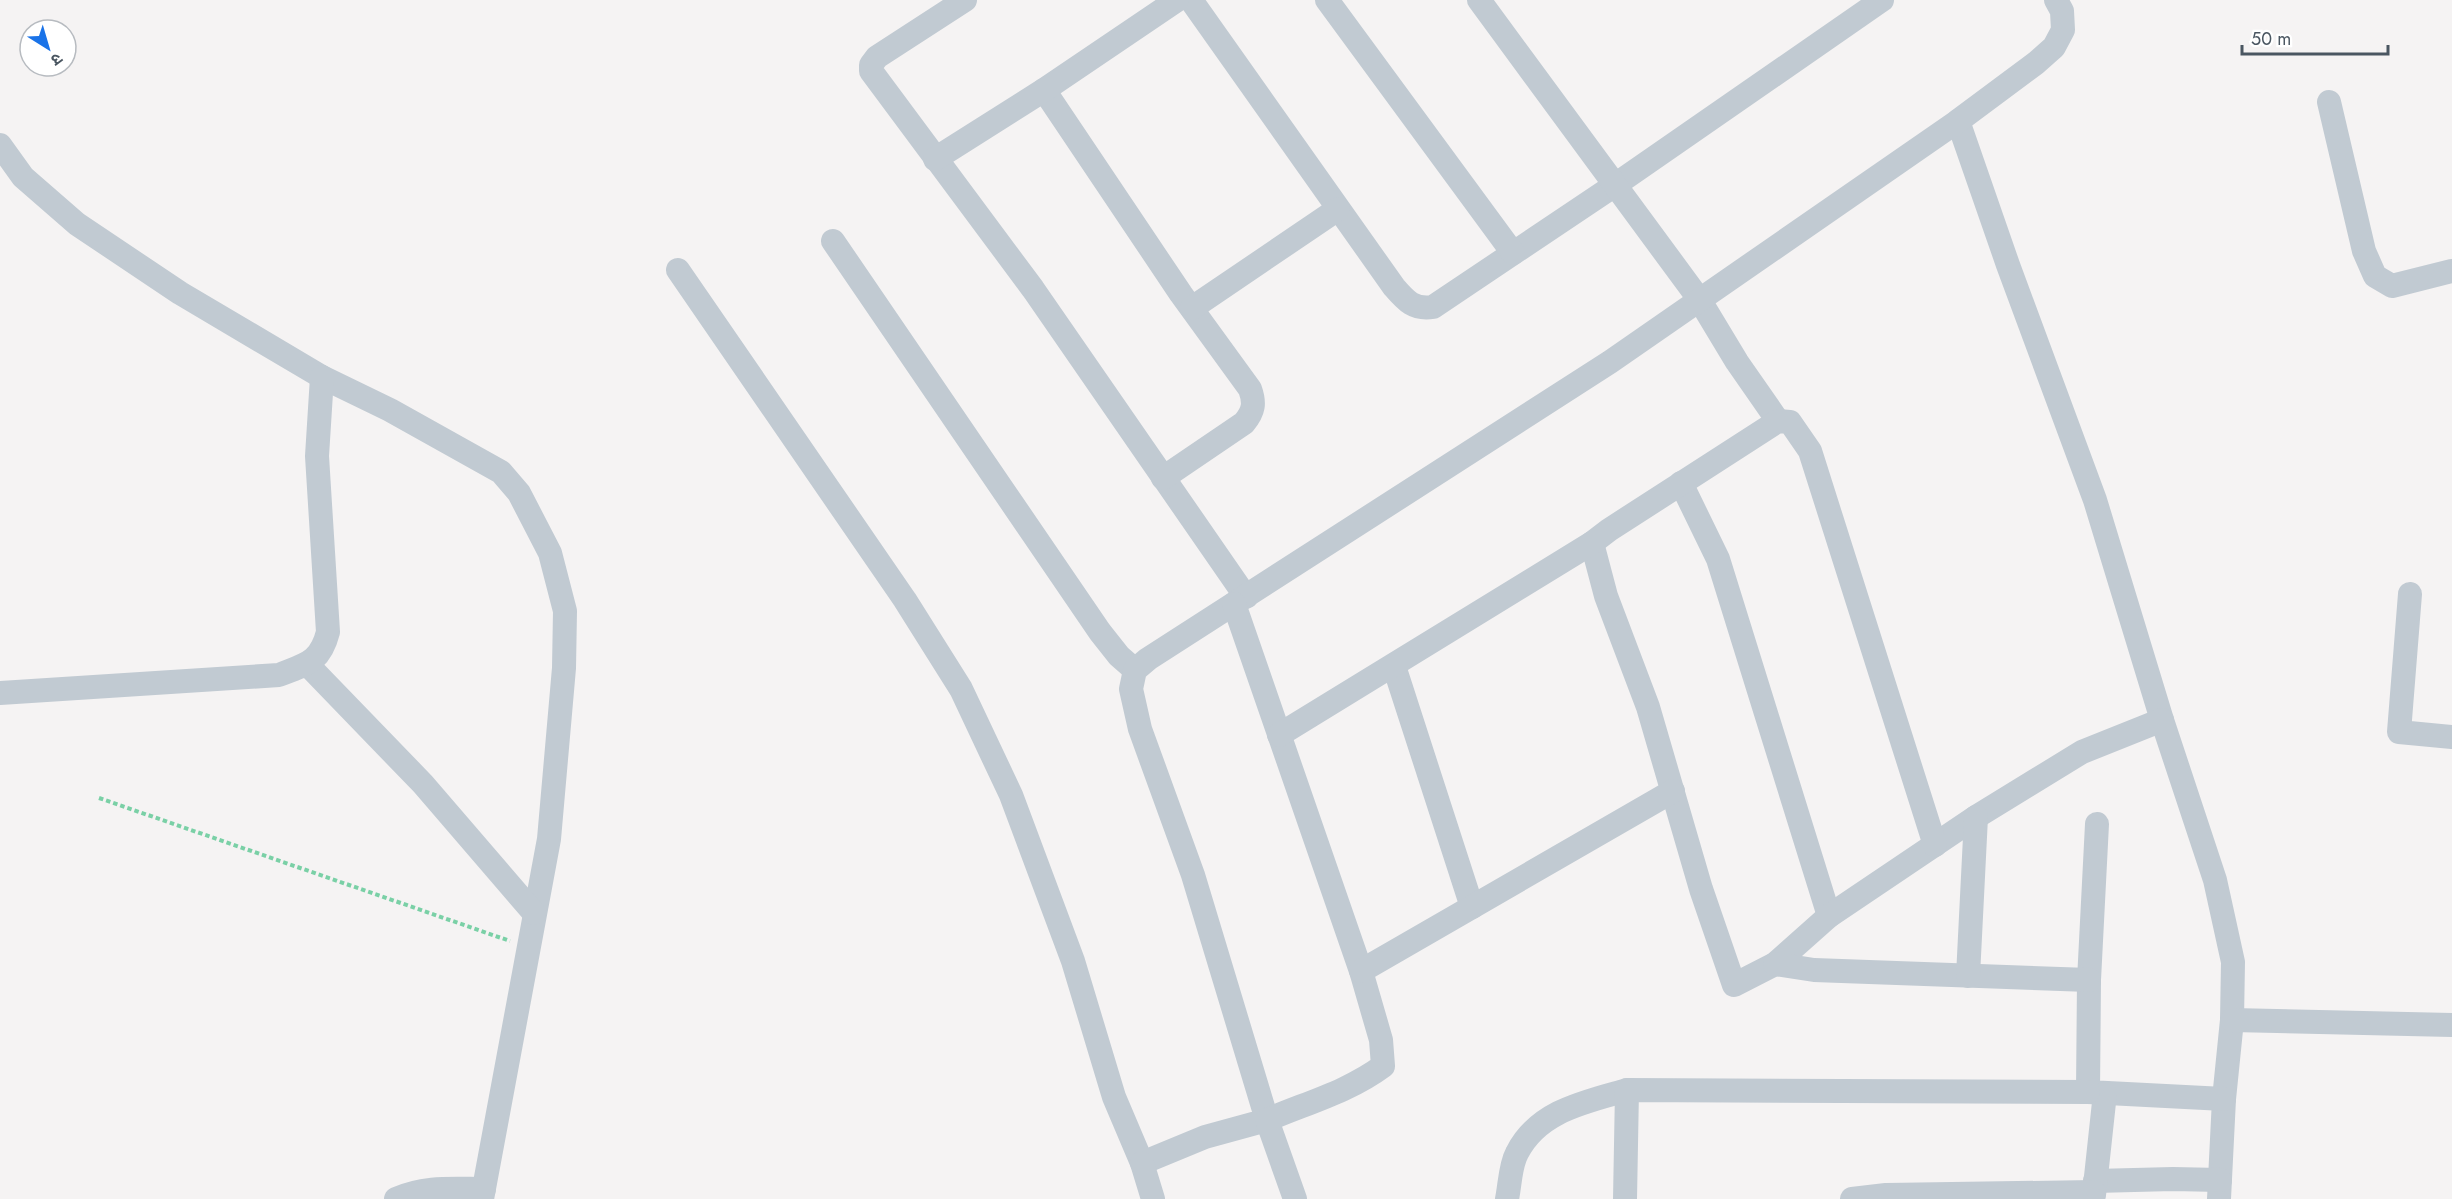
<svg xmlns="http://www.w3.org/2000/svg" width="2452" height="1199" viewBox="0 0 2452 1199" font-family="Jost,'Noto Sans Devanagari',sans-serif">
<rect width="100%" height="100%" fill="#f5f3f3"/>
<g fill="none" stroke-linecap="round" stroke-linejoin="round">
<path stroke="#7ad0a6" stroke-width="4" stroke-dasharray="4.5 3" stroke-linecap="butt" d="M99,798L510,941"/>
<g stroke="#c1cad2" stroke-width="24">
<path d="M965,0L877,57L871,65V71L1033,289L1246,597"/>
<path d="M1191,0L1394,287C1406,301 1414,310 1433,307L1615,185L1882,0"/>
<path d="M1327,0L1513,253"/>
<path d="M1479,0L1699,299L1737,362L1778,421"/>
<path d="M1044,90L1181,294L1250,389C1255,403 1254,411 1244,423L1163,478"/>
<path d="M2329,102L2364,251L2375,276L2392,286L2452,271"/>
<path d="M1958,121L2008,265L2095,500L2162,720"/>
<path d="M0,145L23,177L77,224L180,293L322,377L390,410L501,472L519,493L550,553L565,611L564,668L549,839L482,1199"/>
<path d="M935,159L1044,90L1177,0"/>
<path d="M833,241L1100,632L1119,656L1135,670"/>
<path d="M678,270L905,600L961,689L1011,795L1073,961L1114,1097L1142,1163L1205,1137L1267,1120L1193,875L1140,729L1131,689L1135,670L1148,659L1610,362L1958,121L2036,63L2054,47L2063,30L2062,11L2056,0"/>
<path d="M1192,308L1338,209"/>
<path d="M1681,483L1718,559L1829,916"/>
<path d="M1592,543L1606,596L1648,707L1701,889L1734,985L1775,964L1829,916L1976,817L2082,752L2162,720L2215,880L2233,962L2232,1020L2224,1099L2219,1199"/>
<path d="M2410,594L2399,732L2452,737"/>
<path d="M1234,604L1361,971L1381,1040L1383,1066C1348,1092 1306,1103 1267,1120L1295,1199"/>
<path d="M307,664L423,784L534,913"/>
<path d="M1394,666L1472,907"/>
<path d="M0,693L279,675C306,664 320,663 328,632L317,456L322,377"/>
<path d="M1279,735L1592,543L1609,530L1778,421L1790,422L1810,451L1935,845"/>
<path d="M2097,824L2089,980L2088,1092L2224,1099"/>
<path d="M1775,964L1814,970L2089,980"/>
<path d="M1361,971L1673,791"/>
<path d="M1968,976L1976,817"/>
<path d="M2232,1020L2452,1025"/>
<path d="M1142,1163L1153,1199"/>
<path d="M2095,1181L2173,1179L2220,1180"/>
<path d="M2094,1195L2105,1093"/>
<path d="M396,1199C425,1186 452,1189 484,1189"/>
<path d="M1507,1199C1510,1185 1510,1166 1517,1153C1538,1111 1585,1102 1627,1090"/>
<path d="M1625,1199L1627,1090L2088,1092"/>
<path d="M1852,1199L1886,1195L2094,1192"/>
</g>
</g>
<g transform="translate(48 48) rotate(143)"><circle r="28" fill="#ffffff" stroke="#b7bbc0" stroke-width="1.5"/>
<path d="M0-4.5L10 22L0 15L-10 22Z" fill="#1a73e8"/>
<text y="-9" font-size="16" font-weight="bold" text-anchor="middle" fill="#4a5661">उ</text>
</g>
<path d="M2242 45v9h146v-9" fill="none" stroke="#4a5661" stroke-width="3"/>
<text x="2251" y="45" font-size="18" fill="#4a5661" stroke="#ffffff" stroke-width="4.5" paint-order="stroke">50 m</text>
</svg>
